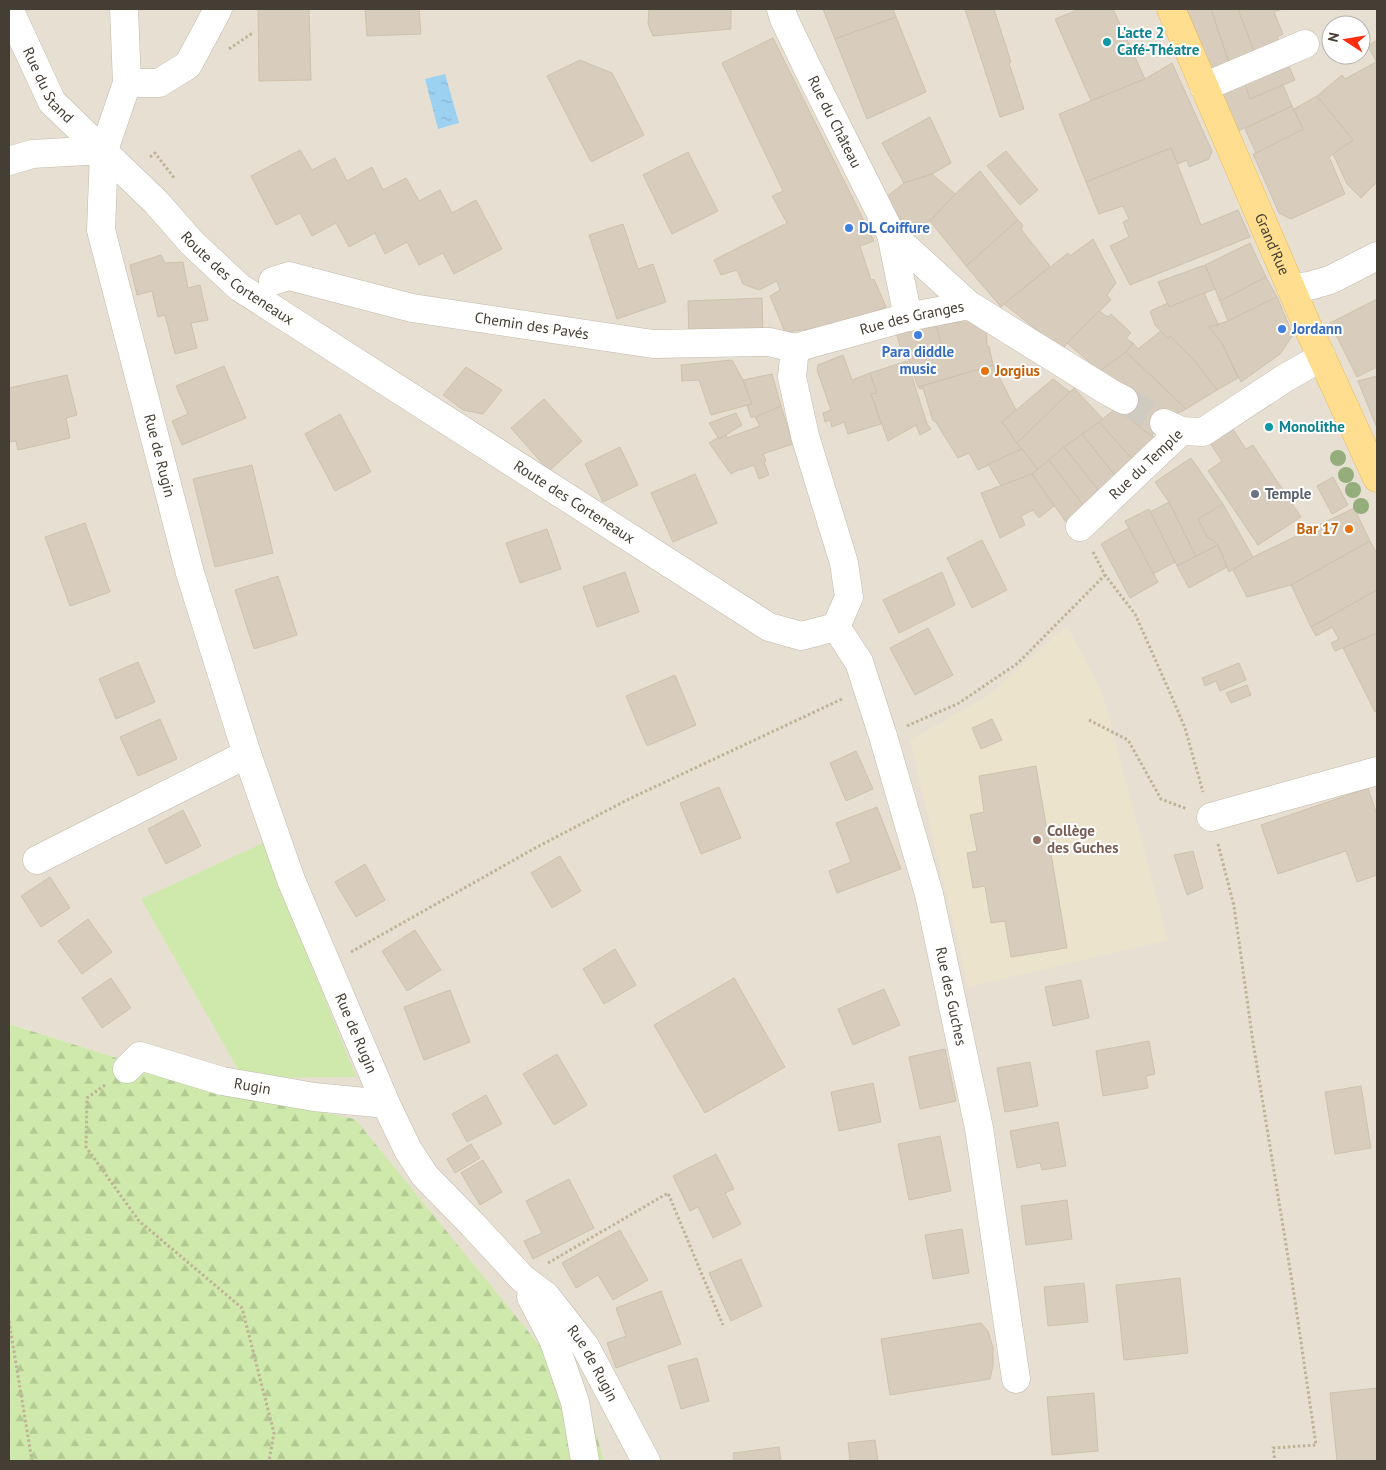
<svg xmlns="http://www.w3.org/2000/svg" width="1386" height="1470" viewBox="0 0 1386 1470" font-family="'PT Sans',sans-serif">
<defs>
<pattern id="forest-firs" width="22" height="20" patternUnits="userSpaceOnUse" patternTransform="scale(1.25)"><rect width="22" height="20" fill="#cee9ab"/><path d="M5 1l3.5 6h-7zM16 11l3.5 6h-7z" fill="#b2c994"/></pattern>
<pattern id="water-ripples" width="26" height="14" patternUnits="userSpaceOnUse" patternTransform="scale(1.25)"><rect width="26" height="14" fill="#9dd1f2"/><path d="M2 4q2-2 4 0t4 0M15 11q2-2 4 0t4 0" fill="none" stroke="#89b4d0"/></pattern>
</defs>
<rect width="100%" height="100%" fill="#f3eee4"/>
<path fill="#e7e0d2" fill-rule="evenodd" d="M9,9H1377V1461H604L588,1405L228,1093L9,1024ZM1331,25H1361V55H1331Z"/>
<path fill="#ece3cd" d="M1067,626L1102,692L1168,940L968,987L910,740L989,695Z"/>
<path fill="#cee9ab" d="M263,843L356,1077L243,1078L141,899Z"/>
<path fill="url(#forest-firs)" d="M9,1024L228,1093L355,1119L588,1405L604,1461H9Z"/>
<path fill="url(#water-ripples)" d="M445,74L459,123L438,129L425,79Z"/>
<g fill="#d8ccbc" stroke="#cfc1ac">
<path d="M258,9H309L311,80L259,81Z"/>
<path d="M365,9H419L421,34L367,36Z"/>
<path d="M649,9H731V29L653,36L648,24Z"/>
<path d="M823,9H893L896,17L835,39Z"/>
<path d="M965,9H994L1011,62L1009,63L1024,109L1000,117Z"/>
<path d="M1080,9H1113L1145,79L1091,101L1055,19Z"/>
<path d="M1187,9H1211L1229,62L1211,69Z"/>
<path d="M1211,9H1238L1255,53L1229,62Z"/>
<path d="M1238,9H1283L1274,12L1283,34L1277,37L1280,45L1255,53Z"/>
<path d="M896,17L926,92L867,119L835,39Z"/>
<path d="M773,38L874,241L860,246L871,280L874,279L886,307L842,325L785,332L770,296L780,290L777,281L759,290L743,284L737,270L721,275L714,260L787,223L772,196L783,191L722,63Z"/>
<path d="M1377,40V63L1368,46Z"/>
<path d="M1285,58L1295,80L1250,99L1242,76Z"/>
<path d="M580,60L612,73L644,135L591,162L547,76Z"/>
<path d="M1376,62L1377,63V182L1361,198L1347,184L1333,154L1353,140L1317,96L1342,75L1345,79Z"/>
<path d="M1172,63L1212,151L1209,159L1189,167L1187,160L1178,164L1171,148L1086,182L1059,114L1145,79Z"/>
<path d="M1242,76L1250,99L1283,85L1292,106L1238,131L1221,90Z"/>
<path d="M1317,96L1353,140L1329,157L1345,194L1291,219L1279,213L1253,154L1303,129L1294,109Z"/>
<path d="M1292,106L1303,129L1256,153L1245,129Z"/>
<path d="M930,117L951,163L932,174L904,183L882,143Z"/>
<path d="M1171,148L1201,225L1238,210L1250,237L1130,285L1110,246L1129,237L1123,222L1129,219L1123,206L1099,214L1086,182Z"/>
<path d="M300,150L312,170L335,158L347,181L372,167L383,190L406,178L419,201L440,190L452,213L476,200L502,249L454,274L443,253L419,265L407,242L385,254L375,233L349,247L336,223L312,236L300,213L276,225L251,176Z"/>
<path d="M1006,151L1038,190L1020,205L987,166Z"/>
<path d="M688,152L718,211L672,234L643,175Z"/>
<path d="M980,171L1018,220L966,266L930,221L955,194Z"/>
<path d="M932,174L955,194L930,221L911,234L885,198L904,183Z"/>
<path d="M1018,220L1023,225L1021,229L1050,266L1001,307L966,266Z"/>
<path d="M623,224L638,269L653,264L666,302L617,319L589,235Z"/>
<path d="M1093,239L1116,283L1107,295L1111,300L1067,343L1062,350L1004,304L1068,253L1070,256Z"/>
<path d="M1250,243L1266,277L1220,301L1205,265Z"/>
<path d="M161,255L165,263L183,262L188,288L200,285L208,320L191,323L197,348L175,354L165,315L158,317L152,291L137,295L130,265Z"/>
<path d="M1205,265L1215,289L1169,307L1158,282Z"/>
<path d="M1266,277L1277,297L1228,321L1220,301Z"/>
<path d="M1204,293L1218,324L1209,327L1222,343L1238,378L1217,390L1195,361L1170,336L1168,339L1155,325L1150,311L1168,303L1169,307Z"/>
<path d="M1277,297L1293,335L1280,354L1241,382L1222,343L1209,327L1228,321Z"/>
<path d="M762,298L763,337L689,340L688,301Z"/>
<path d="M1377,299V367L1357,377L1330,323Z"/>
<path d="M1099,311L1108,317L1111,314L1131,333L1126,338L1133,343L1126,352L1100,371L1067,343Z"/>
<path d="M961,322L986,323L987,346H989L993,365L918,387L908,358L943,351L936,325Z"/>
<path d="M936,325L943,351L908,358L907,352L902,354L897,335L902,333V332Z"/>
<path d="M1161,331L1168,339L1170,336L1195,361L1217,390L1186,409L1126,352L1133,343L1138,349Z"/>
<path d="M1126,352L1186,409L1170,417L1152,435L1154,438L1116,408L1100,371Z"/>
<path d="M843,355L852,380L870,373L877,393L871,394L881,424L848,434L844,422L832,427L830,420L825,422L823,413L831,410L817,370L818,365Z"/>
<path d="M732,360L743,380L752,404L711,415L699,380L682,381L681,365Z"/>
<path d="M907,361L927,424L931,429L920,435L916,425L888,441L871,394L877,393L870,373Z"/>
<path d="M993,365L1016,410L1002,422L1022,449L978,470L969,453L958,458L935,421H933L923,388L920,389L919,387Z"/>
<path d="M224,366L246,418L182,445L172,421L188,414L176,386Z"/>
<path d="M466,367L502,390L483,414L463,410L443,395Z"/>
<path d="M772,374L781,406L758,416L756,419L755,416L751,418L747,405L752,404L743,380Z"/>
<path d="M67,375L77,415L66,418L70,438L18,450L16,441L9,442V388Z"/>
<path d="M1377,376V428L1358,381Z"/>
<path d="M1053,379L1070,392L1017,443L1002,422Z"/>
<path d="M1074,388L1103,419L1064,447L1038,470L1017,443Z"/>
<path d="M544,399L582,441L549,471L511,428Z"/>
<path d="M781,406L793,444L763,454L766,461L764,462L769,475L759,479L754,465L740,470V469L731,474L709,443L719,437V439L726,435L727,438L760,426L756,419L758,416Z"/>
<path d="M1116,408L1154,438L1133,460L1099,422Z"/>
<path d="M736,413L742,425L719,439L709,423Z"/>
<path d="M340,414L371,472L335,491L305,434Z"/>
<path d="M1099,422L1133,460L1116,477L1082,434Z"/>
<path d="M1232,428L1246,449L1253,445L1301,517L1258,545L1208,471L1222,461L1210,443Z"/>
<path d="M1082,434L1116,477L1100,492L1064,447Z"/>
<path d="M620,447L638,485L603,502L585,464Z"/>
<path d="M1064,447L1100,492L1084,506L1049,460Z"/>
<path d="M1022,449L1038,470L1032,474L1001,486L988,464Z"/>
<path d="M1191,458L1223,504L1198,519L1207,537L1213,540L1218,545L1196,557L1169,502L1155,482Z"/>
<path d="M1049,460L1084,506L1066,522L1032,474Z"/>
<path d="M252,465L273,553L215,567L193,479Z"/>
<path d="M695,474L717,523L673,542L651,493Z"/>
<path d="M1032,474L1054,506L1039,518L1033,510L1021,516L1025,525L1000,538L981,493Z"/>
<path d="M1333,477L1348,505L1332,514L1317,486Z"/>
<path d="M1169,502L1196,557L1177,566L1150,512Z"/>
<path d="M1223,504L1253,557L1229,572L1218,545L1213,540L1207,537L1198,519Z"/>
<path d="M1354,508L1370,541L1291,585L1247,597L1233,570L1253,557Z"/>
<path d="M1149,509L1175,562L1153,574L1125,521Z"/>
<path d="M85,523L110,592L70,606L45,537Z"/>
<path d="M1129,528L1158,582L1130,598L1101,544Z"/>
<path d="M547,529L561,569L520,583L506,543Z"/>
<path d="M982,540L1007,590L972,608L947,558Z"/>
<path d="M1370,541L1377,554V590L1311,627L1291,585Z"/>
<path d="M1218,545L1227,567L1189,588L1177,566Z"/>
<path d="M625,572L639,612L597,627L583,587Z"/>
<path d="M942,572L955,605L899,633L883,600Z"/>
<path d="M278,576L297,635L254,649L235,590Z"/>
<path d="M1377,590V633L1335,651L1331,643L1339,639L1332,627L1316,636L1311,627Z"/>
<path d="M928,628L953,675L915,695L890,648Z"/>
<path d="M1377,633V711L1375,712L1343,648Z"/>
<path d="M138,662L155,702L116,719L99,679Z"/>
<path d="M1239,663L1246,680L1220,691L1216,681L1205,686L1202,678Z"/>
<path d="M675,675L696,725L647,746L626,696Z"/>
<path d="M1247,685L1251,695L1231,703L1226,693Z"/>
<path d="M160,719L177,759L138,776L120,737Z"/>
<path d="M992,719L1002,740L981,749L972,728Z"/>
<path d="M856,751L873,789L846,801L830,763Z"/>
<path d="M1036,766L1067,948L1011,957L1005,921L991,923L985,886L973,888L967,853L977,851L970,815L984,812L979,776Z"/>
<path d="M719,787L741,838L701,854L680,803Z"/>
<path d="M1368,788L1377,815V875L1357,882L1346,851L1278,874L1261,825Z"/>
<path d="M877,807L901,869L837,893L829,871L851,862L836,823Z"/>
<path d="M183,810L201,846L166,864L148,829Z"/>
<path d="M1193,851L1203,888L1187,895L1174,855Z"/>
<path d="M560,856L581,891L552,908L531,873Z"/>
<path d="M365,864L385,900L356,917L335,882Z"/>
<path d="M50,877L70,908L41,927L21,896Z"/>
<path d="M88,919L112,952L82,974L58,941Z"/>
<path d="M415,930L441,970L407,991L382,951Z"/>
<path d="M615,949L636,985L604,1004L583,969Z"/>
<path d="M111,978L131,1008L102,1028L82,998Z"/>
<path d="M734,978L785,1067L705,1113L654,1025Z"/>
<path d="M1081,980L1089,1018L1053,1026L1045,987Z"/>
<path d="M884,989L900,1025L853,1045L838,1009Z"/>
<path d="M450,990L470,1042L424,1060L404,1007Z"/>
<path d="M1149,1041L1155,1074L1146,1076L1148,1088L1103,1096L1096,1051Z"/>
<path d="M945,1049L956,1101L920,1109L909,1057Z"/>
<path d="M557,1054L587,1105L554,1125L523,1074Z"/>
<path d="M1030,1062L1038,1106L1005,1112L997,1068Z"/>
<path d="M873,1083L881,1122L839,1131L831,1092Z"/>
<path d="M1361,1086L1371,1148L1335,1154L1325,1092Z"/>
<path d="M486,1095L502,1124L467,1142L452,1114Z"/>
<path d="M1058,1122L1066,1166L1042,1170L1040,1163L1017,1168L1010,1131Z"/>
<path d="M940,1136L951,1191L909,1200L898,1144Z"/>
<path d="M471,1144L480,1158L455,1173L447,1159Z"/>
<path d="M716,1154L734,1189L725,1193L741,1224L713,1238L698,1207L690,1211L673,1176Z"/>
<path d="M483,1160L502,1192L480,1205L461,1173Z"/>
<path d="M569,1179L594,1228L533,1259L524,1241L542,1233L526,1201Z"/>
<path d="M1067,1200L1072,1239L1026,1245L1021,1206Z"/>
<path d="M962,1229L969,1273L933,1279L925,1235Z"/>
<path d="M620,1230L648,1280L613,1300L598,1275L576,1288L562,1263Z"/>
<path d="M741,1259L762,1306L731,1321L709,1273Z"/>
<path d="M1180,1278L1188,1353L1124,1360L1116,1285Z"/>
<path d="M1084,1283L1088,1322L1048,1326L1044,1287Z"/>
<path d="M661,1291L681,1344L616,1368L607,1343L626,1336L616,1308Z"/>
<path d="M981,1323L988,1331L993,1348V1366L990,1379L890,1395L881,1339Z"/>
<path d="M697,1358L709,1401L681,1409L668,1366Z"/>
<path d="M1377,1388V1461H1337L1330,1393Z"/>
<path d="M1094,1393L1098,1451L1052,1455L1047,1397Z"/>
<path d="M875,1440L878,1461H850L848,1443Z"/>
<path d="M779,1447L781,1461H734L733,1453Z"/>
</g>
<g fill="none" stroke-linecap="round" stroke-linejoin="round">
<path stroke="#d0cbc1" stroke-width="28" stroke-dasharray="28 14" stroke-linecap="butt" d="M1124,400L1164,423"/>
<g stroke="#c1b8a9" stroke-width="29">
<g id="minor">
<path id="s1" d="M9,9L52,102L156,202L192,243L239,287L769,627L801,636L836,627"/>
<path id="s2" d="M124,9L127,83L104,150L101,230L190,573L247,754L291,880L386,1104L408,1150L425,1176L473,1225L522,1278L546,1296L585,1346L646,1461"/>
<path id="s3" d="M781,9L784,19L807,67L891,234L908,317"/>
<path d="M127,83H159L188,65L218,9"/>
<path d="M1204,87L1305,44"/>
<path d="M9,161L32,154L104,150"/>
<path d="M891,234L969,305L1109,392L1124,400"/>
<path id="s4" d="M273,281L289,276L412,308L653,344L769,342L795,348L908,317L969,305"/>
<path d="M1291,288L1309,286L1330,280L1377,256"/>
<path d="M795,348L792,377L805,436L844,563L849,597L836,627"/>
<path d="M1164,423L1181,431L1203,432L1285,378L1322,357"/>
<path id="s5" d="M1080,527L1181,431"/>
<path id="s6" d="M836,627L859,662L883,736L929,894L979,1128L1016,1379"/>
<path d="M1211,817L1377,771"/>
<path d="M37,860L247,754"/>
<path id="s7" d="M127,1069L140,1056L222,1081L314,1097L386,1104"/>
<path d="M531,1297L553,1339L575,1402L585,1461"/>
</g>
</g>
<g stroke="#e7bb5d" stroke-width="29">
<g id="major">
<path id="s8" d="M1171,9L1306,323L1377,478"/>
</g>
</g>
<g stroke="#c0b197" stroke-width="3" stroke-dasharray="2.5 2.5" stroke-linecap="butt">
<path d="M229,49L254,32"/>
<path d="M150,157L155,153L175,179"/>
<path d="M1093,552L1105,575L1135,614L1171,695L1185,728L1203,792"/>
<path d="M1089,720L1128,740L1161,799L1187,809"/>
<path d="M907,726L959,703L1018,663L1105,575"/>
<path d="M1218,844L1234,906L1253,1042L1294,1294L1316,1445L1273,1448L1275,1461"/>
<path d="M351,952L537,847L631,798L842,699"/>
<path d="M105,1085L87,1098L86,1147L139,1221L242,1308L274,1433L269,1461"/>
<path d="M548,1263L668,1193L723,1325"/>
<path d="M9,1321L32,1461"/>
</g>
<use href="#minor" stroke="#fff" stroke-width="28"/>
<use href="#major" stroke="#ffde90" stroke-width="28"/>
</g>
<g fill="#94ad7b">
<circle cx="1338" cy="458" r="8"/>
<circle cx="1346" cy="475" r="8"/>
<circle cx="1353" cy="490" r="8"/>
<circle cx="1361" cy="506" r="8"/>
</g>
<g fill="#0f9aa8" stroke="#fff" stroke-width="2">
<circle cx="1107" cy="42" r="5"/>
<circle cx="1269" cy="427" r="5"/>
</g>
<g fill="#3f7fe0" stroke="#fff" stroke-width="2">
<circle cx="849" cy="228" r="5"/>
<circle cx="1282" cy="329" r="5"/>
<circle cx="918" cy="335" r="5"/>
</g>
<g fill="#e8710a" stroke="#fff" stroke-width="2">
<circle cx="985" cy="371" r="5"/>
<circle cx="1349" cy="529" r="5"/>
</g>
<circle fill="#6b7280" stroke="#fff" stroke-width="2" cx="1255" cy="494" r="5"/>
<circle fill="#8d6e63" stroke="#fff" stroke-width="2" cx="1037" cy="840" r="5"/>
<g text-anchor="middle" stroke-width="4" stroke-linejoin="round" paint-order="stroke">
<g font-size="15" font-weight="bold" fill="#0d838f" stroke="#fff" text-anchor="start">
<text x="1117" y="38">L'acte 2<tspan x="1117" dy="17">Café-Théatre</tspan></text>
<text x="1279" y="432">Monolithe</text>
</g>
<g font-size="15" fill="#453e34" stroke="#fff">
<text dy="5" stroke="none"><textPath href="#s1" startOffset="86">Rue du Stand</textPath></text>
<text dy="5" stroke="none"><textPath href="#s3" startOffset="125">Rue du Château</textPath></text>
<text dy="5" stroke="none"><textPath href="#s8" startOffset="256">Grand'Rue</textPath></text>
<text dy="5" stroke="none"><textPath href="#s1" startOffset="359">Route des Corteneaux</textPath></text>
<text dy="5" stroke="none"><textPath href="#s4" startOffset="651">Rue des Granges</textPath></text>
<text dy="5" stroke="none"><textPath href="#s4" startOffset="265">Chemin des Pavés</textPath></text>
<text dy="5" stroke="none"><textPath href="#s2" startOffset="458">Rue de Rugin</textPath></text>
<text dy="5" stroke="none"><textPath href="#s5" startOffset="91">Rue du Temple</textPath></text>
<text dy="5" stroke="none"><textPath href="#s1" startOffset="764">Route des Corteneaux</textPath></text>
<text dy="5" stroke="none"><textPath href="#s6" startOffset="389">Rue des Guches</textPath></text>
<text dy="5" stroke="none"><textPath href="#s2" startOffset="1069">Rue de Rugin</textPath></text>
<text dy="5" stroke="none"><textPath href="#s7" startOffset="135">Rugin</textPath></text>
<text dy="5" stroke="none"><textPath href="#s2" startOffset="1481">Rue de Rugin</textPath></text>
</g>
<g font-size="15" font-weight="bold" fill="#366cbe" stroke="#fff" text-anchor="start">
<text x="859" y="233">DL Coiffure</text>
<text x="1292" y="334">Jordann</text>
<text x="918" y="357" text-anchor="middle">Para diddle<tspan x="918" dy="17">music</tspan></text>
</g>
<g font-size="15" font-weight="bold" fill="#c56008" stroke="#fff" text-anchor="start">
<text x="995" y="376">Jorgius</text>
<text x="1339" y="534" text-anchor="end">Bar 17</text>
</g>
<g font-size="15" font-weight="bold" fill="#5b616d" stroke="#fff" text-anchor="start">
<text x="1265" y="499">Temple</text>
</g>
<g font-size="15" font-weight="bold" fill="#785e54" stroke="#fff" text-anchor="start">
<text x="1047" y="836">Collège<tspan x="1047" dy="17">des Guches</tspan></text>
</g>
</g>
<rect width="1386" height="1470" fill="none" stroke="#453e34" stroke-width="20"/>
<g transform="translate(1346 40) rotate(282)"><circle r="24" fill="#ffffff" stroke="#b5b2ae"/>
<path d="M0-4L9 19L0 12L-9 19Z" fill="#ff2e0e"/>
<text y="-8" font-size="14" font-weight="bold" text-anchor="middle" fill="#453e34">N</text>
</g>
</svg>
